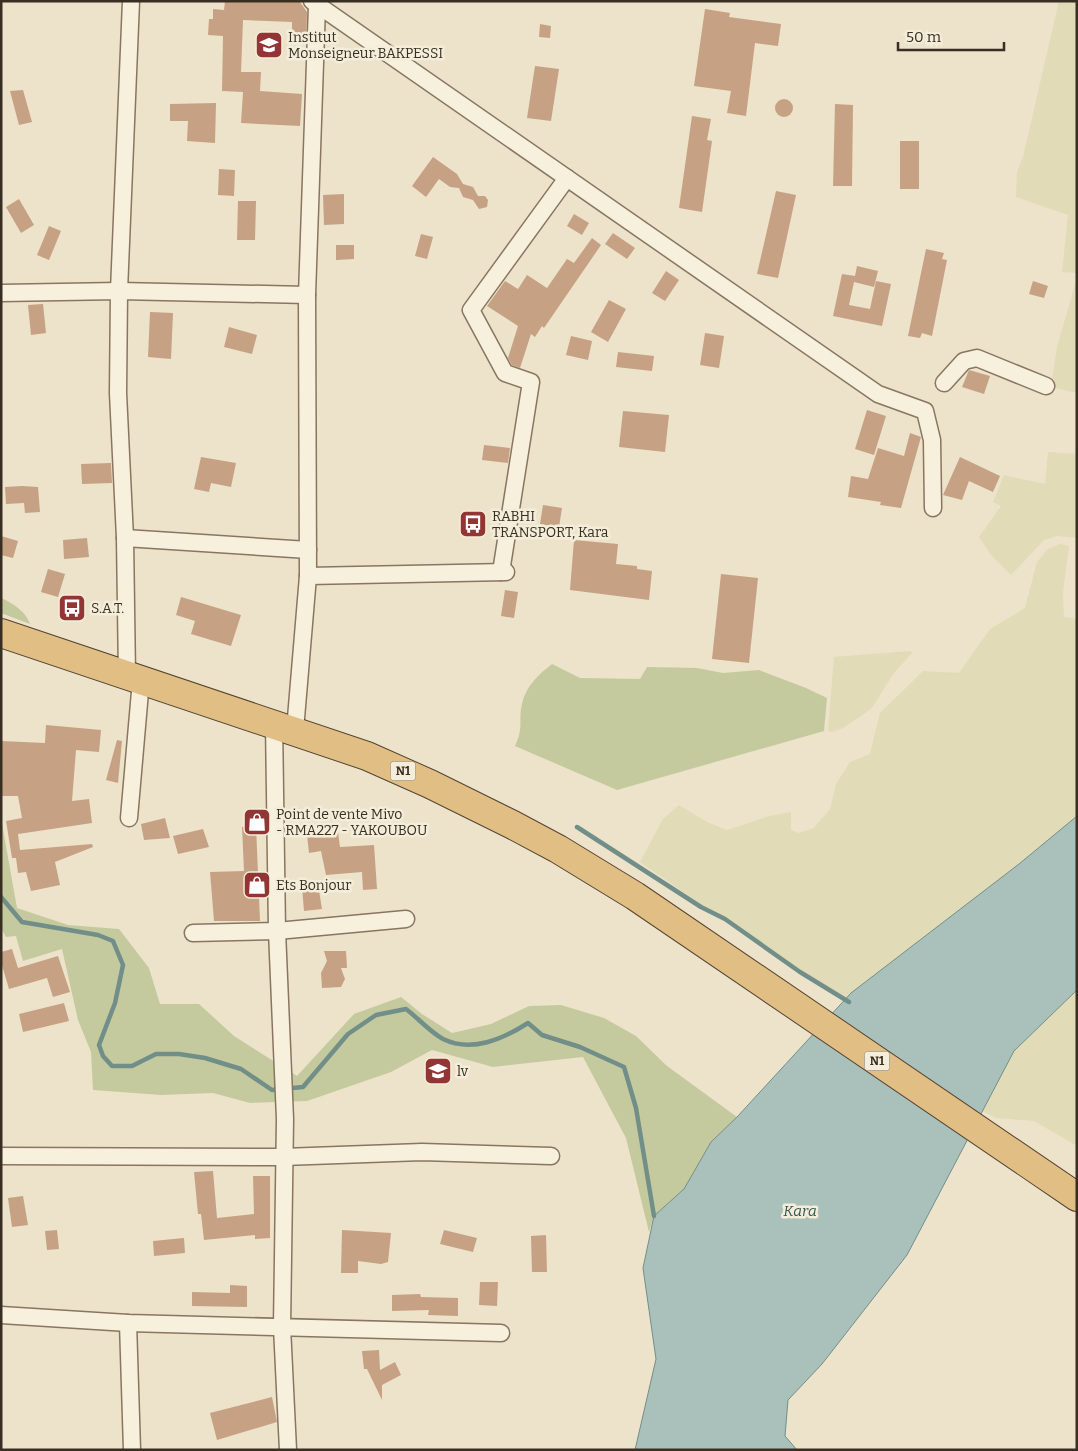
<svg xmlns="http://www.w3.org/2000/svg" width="1078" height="1451" viewBox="0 0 1078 1451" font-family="Bitter,serif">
<rect width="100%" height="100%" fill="#ece3ca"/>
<g fill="#e1dbb8">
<path d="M1059,1H1077V273L1062,272L1068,215L1016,197L1017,172L1023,157Z"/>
<path d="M1077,278V393L1051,387L1057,347Z"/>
<path d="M1048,452L1077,454V538L1057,536L1044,540L1011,575L991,555L979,537L1001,506L993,502L1004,475L1045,484Z"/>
<path d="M1060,544L1069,546L1063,592L1064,617L1077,619V816L1053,839L844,1000L836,992L800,971L726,918L702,905L640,862L663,819L679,805L707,822L727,830L769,816L791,812V830L799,833L814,828L830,809L836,784L850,762L870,754L880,713L923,671L959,673L990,629L1025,608L1037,562L1048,549Z"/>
<path d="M909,651L913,652L894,673L871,709L843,728L832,732L828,731L834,657Z"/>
<path d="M1077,990V1146L1034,1121L996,1118L982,1111L1014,1051Z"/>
</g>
<g fill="#c4ca9e">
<path d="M1,598C13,603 26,612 30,624L1,613Z"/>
<path d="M552,664L580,678L640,679L647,667L697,668L723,673L759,670L806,688L827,698L824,731L617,790L515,746C524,727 518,721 522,704C526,686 538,675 552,664Z"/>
<path d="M1,818L17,908L68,925L119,929L149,968L160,1004H199L234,1036L297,1076L354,1014L401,997L422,1014L452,1033L491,1024L529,1006L561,1005L604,1018L636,1036L667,1066L737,1117L711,1142L684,1189L654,1216L649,1232L626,1138L583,1057L493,1067L432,1050L391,1072L307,1101L250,1103L213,1093L161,1095L93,1090L91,1052L78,1020L62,949L23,961L16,936L6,937L1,928Z"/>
</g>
<path fill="#aac1bb" stroke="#718f88" d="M1077,816V990L1014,1051L907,1255L822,1364L788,1400L785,1436L797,1450H635L656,1359L643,1268L654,1216L684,1189L711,1142L737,1117L851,993L1019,864Z"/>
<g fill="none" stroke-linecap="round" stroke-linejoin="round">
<g stroke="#718f88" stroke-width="4.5">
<path d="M577,827L701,907L725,919L800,972L849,1002"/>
<path d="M1,897L22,922L98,935L113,941L123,965L115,1003L99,1045L103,1056L112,1066H132L156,1054H179L205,1058L241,1069L272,1090L303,1087L348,1034L376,1015L406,1009C418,1018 430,1032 443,1039C472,1053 503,1039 528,1023L542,1035L580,1047L624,1067L636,1108L654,1216"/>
</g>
</g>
<g fill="#c7a183">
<path d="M225,1H292L300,2L307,12L306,43H292V22L243,20L241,72H261L260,91L302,94L300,126L241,123L243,92L222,91L223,36L208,35L209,19H213V9L224,10Z"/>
<path d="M705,9L730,13L729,17L781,24L778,46L755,43L746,116L727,113L731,91L694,86Z"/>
<path d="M540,24L551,26L550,38L539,37Z"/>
<path d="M535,66L559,69L551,121L527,118Z"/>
<path d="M23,90L32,122L19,125L10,91Z"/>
<circle cx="784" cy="108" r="9"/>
<path d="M216,103L215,143L187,141L188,121H170V104Z"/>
<path d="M835,104L853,105L852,186H833Z"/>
<path d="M692,116L711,119L707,140L712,141L702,212L679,208Z"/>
<rect x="900" y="141" width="19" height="48"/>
<path d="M433,157L457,174L463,184L473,187L478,196H485L488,200L487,207L479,209L473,200L463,197L459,188L450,187L439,179L426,197L412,186Z"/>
<path d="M219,169L235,170L234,196L218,195Z"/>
<path d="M776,191L796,195L778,278L757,274Z"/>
<path d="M344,194V224L324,225L323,195Z"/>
<path d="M19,199L34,225L21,233L6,207Z"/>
<path d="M238,201H256L255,240H237Z"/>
<path d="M574,214L589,223L582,235L567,226Z"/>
<path d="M49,226L61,231L49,260L37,255Z"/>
<path d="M613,233L635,248L627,259L605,244Z"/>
<path d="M421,234L433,237L427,259L415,256Z"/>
<path d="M592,238L601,245L544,328L542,326L535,337L531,334L520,368L512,365L508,358L518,326L487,306L505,281L518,289L527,275L547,288L567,259L574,263Z"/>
<path d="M336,245H354V259L336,260Z"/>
<path d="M926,249L944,253L942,259L947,260L932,336L922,333L920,338L908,336Z"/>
<path d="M857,266L878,271L874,287L854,282L849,305L870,309L876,281L891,284L882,326L833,316L842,274L855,276Z"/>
<path d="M666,271L679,280L665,301L652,293Z"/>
<path d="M1033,281L1048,286L1044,298L1029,294Z"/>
<path d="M609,300L626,309L608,342L591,332Z"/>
<path d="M43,304L46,333L31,335L28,305Z"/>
<path d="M150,312L173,313L171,359L148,357Z"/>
<path d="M229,327L257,335L252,354L224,347Z"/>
<path d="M705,333L724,336L719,368L700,365Z"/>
<path d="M571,336L592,341L588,360L566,355Z"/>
<path d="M618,352L654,356L652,371L616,367Z"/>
<path d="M969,370L990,376L984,394L962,387Z"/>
<path d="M867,410L886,416L874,455L855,449Z"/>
<path d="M623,411L669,415L665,452L619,447Z"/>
<path d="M910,433L921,437L901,508L880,505L881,502L848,497L851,476L868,479L878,448L904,456Z"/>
<path d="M484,445L510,448L508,463L482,460Z"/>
<path d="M201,457L236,463L231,487L211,483L209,492L194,489Z"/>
<path d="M960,457L1000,476L993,492L969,481L962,500L943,495Z"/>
<path d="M111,463L112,483L82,484L81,464Z"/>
<path d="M22,486L38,487L40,512L25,513L24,503L6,504L5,487Z"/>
<path d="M543,505L562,508L559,527L540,524Z"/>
<path d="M1,536L18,541L13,558L1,555Z"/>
<path d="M87,538L89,557L64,559L63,540Z"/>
<path d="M574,540L618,544L616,564L637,566V569L652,571L649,600L570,590Z"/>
<path d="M48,569L65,574L58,597L41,592Z"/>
<path d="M721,574L758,578L749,663L712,659Z"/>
<path d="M505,590L518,592L514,618L501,616Z"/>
<path d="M181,597L241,615L231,646L191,634L195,621L176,615Z"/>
<path d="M46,725L101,730L99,752L76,750L72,801L89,799L92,823L18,834L20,850L92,844L93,847L55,862L60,885L31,891L26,872L18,873L16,858H12L6,821L22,818L18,796H2L1,741L45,743Z"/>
<path d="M117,740L122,741L118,783L106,780Z"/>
<path d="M165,818L170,838L144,840L141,824Z"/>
<path d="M256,826L260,921H214L210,872L244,871L242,827Z"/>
<path d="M203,829L209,847L178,854L173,836Z"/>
<path d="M338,832L340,847L374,845L377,889L363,890L362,872L326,875L321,851L309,853L307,835Z"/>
<path d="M318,884L322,909L304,911L302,887Z"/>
<path d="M12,949L18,968L58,956L70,992L53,997L47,978L9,989L1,962V952Z"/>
<path d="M324,951H346L347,968H341L345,979L341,987L322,988L321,973L327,961Z"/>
<path d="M64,1003L69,1021L23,1032L19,1014Z"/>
<path d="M213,1171L217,1218L254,1214L253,1176H270V1238L255,1239V1235L204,1240L201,1214H198L194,1172Z"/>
<path d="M23,1196L28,1225L12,1227L8,1198Z"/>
<path d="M57,1230L59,1249L47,1250L45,1231Z"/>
<path d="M342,1230L391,1233L388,1262L381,1264L358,1261V1273H341Z"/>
<path d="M444,1230L477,1238L473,1252L440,1244Z"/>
<path d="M546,1235L547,1272H532L531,1236Z"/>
<path d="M184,1238L185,1253L154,1256L153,1241Z"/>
<path d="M480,1282H498L497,1306L479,1305Z"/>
<path d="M230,1285L247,1286V1307L192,1306V1292L230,1293Z"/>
<path d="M420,1294L421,1297L458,1298V1316L428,1315L429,1310L392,1311V1295Z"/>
<path d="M379,1350L380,1370L395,1362L401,1375L382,1385V1400L367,1369H364L362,1351Z"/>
<path d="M272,1397L277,1422L217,1440L210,1413Z"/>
</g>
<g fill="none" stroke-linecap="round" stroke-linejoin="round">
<g stroke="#887660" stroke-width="19">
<g id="minor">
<path d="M312,1L878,394L925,411L932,440L933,508"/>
<path d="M1,293L119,291L307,295"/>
<path d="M944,383L964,361L977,358L1046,386"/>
<path d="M125,538L308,550"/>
<path d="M501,572L531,382L505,373L471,310L567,178"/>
<path d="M308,576L506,572"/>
<path d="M127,676L125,538L118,393L119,291L131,1"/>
<path d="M274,723L277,931L285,1119L282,1327L288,1450"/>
<path d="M295,730L308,576L307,295L317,5"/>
<path d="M129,818L141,680"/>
<path d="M193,933L277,931L406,919"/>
<path d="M1,1156L283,1157L422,1152L551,1156"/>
<path d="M1,1315L128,1323L501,1333"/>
<path d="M128,1323L132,1450"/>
</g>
</g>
<g stroke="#564433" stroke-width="30">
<path id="trunk" d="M1,633L367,756L430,784L513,825L558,849L635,896L1077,1197"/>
</g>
<use href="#minor" stroke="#f7f0dd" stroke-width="16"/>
<use href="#trunk" stroke="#e0be84" stroke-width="28"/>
</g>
<defs>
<g id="university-square" transform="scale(1.4375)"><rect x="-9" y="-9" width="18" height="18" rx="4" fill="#933534" stroke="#f4edd9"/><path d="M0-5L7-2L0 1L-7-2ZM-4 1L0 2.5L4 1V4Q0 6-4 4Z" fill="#fff"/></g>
<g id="bus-square" transform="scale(1.4375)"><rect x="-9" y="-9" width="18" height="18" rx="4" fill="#933534" stroke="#f4edd9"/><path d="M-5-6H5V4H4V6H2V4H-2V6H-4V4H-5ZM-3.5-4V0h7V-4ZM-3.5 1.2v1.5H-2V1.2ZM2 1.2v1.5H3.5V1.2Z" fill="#fff"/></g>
<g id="shop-square" transform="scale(1.4375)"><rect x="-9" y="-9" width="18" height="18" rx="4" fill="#933534" stroke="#f4edd9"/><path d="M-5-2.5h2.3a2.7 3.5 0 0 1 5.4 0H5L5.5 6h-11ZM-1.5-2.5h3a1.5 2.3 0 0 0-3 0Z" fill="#fff"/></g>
<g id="school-square" transform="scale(1.4375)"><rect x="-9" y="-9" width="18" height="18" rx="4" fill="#933534" stroke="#f4edd9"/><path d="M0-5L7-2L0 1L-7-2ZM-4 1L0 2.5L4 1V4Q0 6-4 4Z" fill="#fff"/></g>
</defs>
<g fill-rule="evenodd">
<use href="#university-square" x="269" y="45"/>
<use href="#bus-square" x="473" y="524"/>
<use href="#bus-square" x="72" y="608"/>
<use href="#shop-square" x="257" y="822"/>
<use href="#shop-square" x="257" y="885"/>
<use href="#school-square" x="438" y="1071"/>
</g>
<g text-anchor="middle" stroke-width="5" stroke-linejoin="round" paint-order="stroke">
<g fill="#f4edd9" stroke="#716759" stroke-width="1">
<rect x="390.5" y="761.5" width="25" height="19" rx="4"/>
<rect x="864.5" y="1051.5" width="25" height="19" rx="4"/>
</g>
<g font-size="12" font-weight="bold" fill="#392e22">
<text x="403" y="775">N1</text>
<text x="877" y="1065">N1</text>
</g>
<g font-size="14" fill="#392e22" stroke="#f4edd9" text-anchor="start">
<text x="288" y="42">Institut<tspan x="288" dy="16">Monseigneur BAKPESSI</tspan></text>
<text x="492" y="521">RABHI<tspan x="492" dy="16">TRANSPORT, Kara</tspan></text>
<text x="91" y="613">S.A.T.</text>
<text x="276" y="819">Point de vente Mivo<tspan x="276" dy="16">- RMA227 - YAKOUBOU</tspan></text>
<text x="276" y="890">Ets Bonjour</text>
<text x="457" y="1076">lv</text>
</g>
<g font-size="15" font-style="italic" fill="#325856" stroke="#f4edd9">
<text x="800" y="1216">Kara</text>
</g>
</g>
<rect width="1078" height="1451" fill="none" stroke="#392e22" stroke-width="5"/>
<path d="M898 42v8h106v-8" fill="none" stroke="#392e22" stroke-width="2.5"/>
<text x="906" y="42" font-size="15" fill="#392e22" stroke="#f4edd9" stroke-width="4" paint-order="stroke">50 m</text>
</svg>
